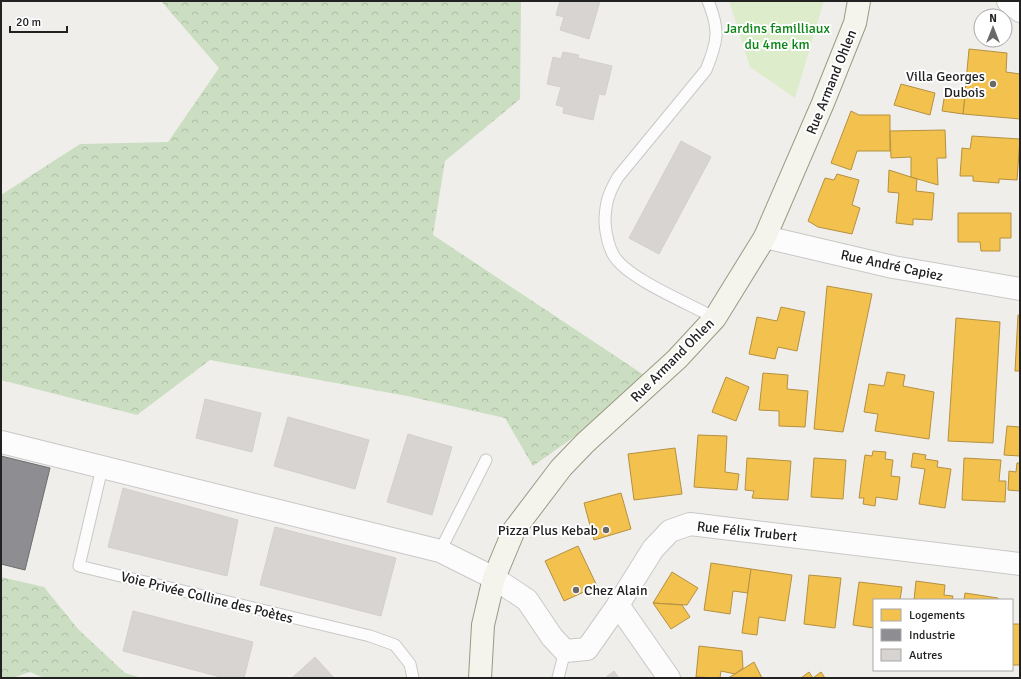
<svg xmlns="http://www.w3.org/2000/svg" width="1021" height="679" viewBox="0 0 1021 679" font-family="Signika,sans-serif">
<defs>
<pattern id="forest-crowns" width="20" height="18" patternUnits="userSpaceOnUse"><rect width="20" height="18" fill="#cbdec1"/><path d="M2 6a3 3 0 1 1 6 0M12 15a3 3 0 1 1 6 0" fill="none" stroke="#aebea6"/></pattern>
</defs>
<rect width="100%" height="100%" fill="#f0eeeb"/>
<path fill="#ddeccb" d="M729,1H824L795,98L750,67Z"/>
<g fill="url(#forest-crowns)">
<path d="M161,1H521L520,99L445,161L433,235L653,381L533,466L505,418L407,396L210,360L137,415L1,380V195L80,144L168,142L219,68Z"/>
<path d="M1,577L44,587L78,629L125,673L142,678H44L30,672L13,678H1Z"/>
</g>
<g fill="#f2c14e" stroke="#b49141">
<path d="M969,49L1007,53L1006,72L1020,74V119L963,114Z"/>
<path d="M901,84L935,93L930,115L894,105Z"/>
<path d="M945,93L965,95L963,114L942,111Z"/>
<path d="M851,111L859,115H890V151H857L851,170L831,163Z"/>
<path d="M945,130L946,158H937L938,185L911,177V157L891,158L890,131Z"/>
<path d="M972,136L1020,139L1017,180L999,179V183L973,181V176H960L962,148L970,149Z"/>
<path d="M889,170L917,179L916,191L934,193L932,220L913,219V225L896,223L899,193L888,192Z"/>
<path d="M837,174L859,180L852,205L860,208L852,234L818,227L808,221L825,178L834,180Z"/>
<path d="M958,213H1011V238H1000V251H981L980,242H958Z"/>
<path d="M827,286L872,294L843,432L814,429Z"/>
<path d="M781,307L805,312L797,351L778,347L775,359L749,354L757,317L777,321Z"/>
<path d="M1018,315H1020V371H1015Z"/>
<path d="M956,318L1000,322L993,443L948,441Z"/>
<path d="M887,372L905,375L903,386L934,392L929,439L875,431L878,414L864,412L869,384L884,386Z"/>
<path d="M763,373L788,375L787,389L808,391L805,427L779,426V411L759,410Z"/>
<path d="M726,377L749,387L736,421L712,412Z"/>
<path d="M1007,426L1020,427V456L1004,455Z"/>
<path d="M698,435L727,436L725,472L739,474L737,490L694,487Z"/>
<path d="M675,448L682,494L634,500L628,454Z"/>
<path d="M873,451L886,452L885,459L893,460L891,476L900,477L897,500L876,497L875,506L863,504L864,498H859L865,455L872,456Z"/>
<path d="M913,453L926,455L925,459L938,461L937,467L951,469L945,508L919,504L925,469L911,467Z"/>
<path d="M747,458L791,461L788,500L752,498L754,491L745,490Z"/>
<path d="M814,458L846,460L843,499L811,497Z"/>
<path d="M964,458L1001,460L999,481H1006L1005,502L962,500Z"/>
<path d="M1017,463H1020V491L1008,490L1009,471L1016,472Z"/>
<path d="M621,493L631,529L594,540L584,503Z"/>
<path d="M578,546L597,586L564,601L545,561Z"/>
<path d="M711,563L751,569L748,593L733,591L730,614L704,610Z"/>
<path d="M751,569L792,575L785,621L759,617L757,635L742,633Z"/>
<path d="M672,572L698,588L687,605L653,603Z"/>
<path d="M809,575L841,578L835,628L804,624Z"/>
<path d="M916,581L945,585L944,595L953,596L952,600H914Z"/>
<path d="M859,582L902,587L900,600H874V628L853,625Z"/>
<path d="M965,593L998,598V600H964Z"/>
<path d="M653,603L682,605L690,617L671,629Z"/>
<rect x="1012" y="624" width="8" height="41"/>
<path d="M699,646L742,651L743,668L735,674L721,671L720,678L696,677Z"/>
<path d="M754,662L762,678H728L735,674Z"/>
<path d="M809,672L813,678L821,672L825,678H801Z"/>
</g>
<path fill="#8d8d92" stroke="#6d6d70" d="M1,456L50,468L25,570L1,564Z"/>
<g fill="#d7d4d2" stroke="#d3d0cc">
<path d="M560,1H600L589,39L560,30L564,17L556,15Z"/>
<path d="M563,52L579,55L578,58L612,66L605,95L599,94L593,120L563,113L564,107L556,105L561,87L547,84L553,57L561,59Z"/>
<path d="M681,141L711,157L659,254L629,238Z"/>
<path d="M205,399L261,413L252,452L196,438Z"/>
<path d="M288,417L369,440L355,489L274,466Z"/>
<path d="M408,434L452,447L432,515L387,502Z"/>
<path d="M123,488L238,520L227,576L108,547Z"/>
<path d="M275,527L396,558L381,616L260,585Z"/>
<path d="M133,611L253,642L244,678H224L123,651Z"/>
<path d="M315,657L334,678H292Z"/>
<path d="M614,671L619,678H605Z"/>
</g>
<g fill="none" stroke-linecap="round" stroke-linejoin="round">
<g stroke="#c9c8c7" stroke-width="13">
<g id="lane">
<path d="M708,1C720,30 718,41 706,70L618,177C608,194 605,204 605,223C606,235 608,246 614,256C628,279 690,304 715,318"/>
<path d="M102,468L79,566L370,636L395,645L410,664L413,678"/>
<path d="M440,551L486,460"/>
<path d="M558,678L565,651"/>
</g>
</g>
<g stroke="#c9c8c7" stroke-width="24">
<g id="street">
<path d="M1008,1L1020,11"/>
<path d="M765,237L893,267L1020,289"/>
<path d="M1,442L440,551L494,578L527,600L552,637L565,651L587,649L618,605L653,549L670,531L690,524L1020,564"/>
<path d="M618,605L669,678"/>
</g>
</g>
<g stroke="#999a82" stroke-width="24">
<path id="secondary" d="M480,678L483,625L494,578L514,530L561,468L585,443L677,359L715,318L765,237L823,103L855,23L859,1"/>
</g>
<use href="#lane" stroke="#fdfcfc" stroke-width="11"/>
<use href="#street" stroke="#fdfcfc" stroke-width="22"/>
<use href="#secondary" stroke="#f4f4ed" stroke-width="22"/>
</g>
<g fill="#6a6968" stroke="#fff" stroke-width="1.5">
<circle cx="993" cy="84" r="4"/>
<circle cx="606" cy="530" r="4"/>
<circle cx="576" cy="590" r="4"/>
</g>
<g text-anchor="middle" stroke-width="4" stroke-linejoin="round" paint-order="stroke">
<g font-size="14" fill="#0c8416" stroke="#fff">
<text x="777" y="33">Jardins familliaux<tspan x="777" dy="16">du 4me km</tspan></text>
</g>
<g font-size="14" fill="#222" stroke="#fff" text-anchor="end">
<text x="985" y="81">Villa Georges<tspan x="985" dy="16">Dubois</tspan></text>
<text x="598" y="535">Pizza Plus Kebab</text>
<text x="584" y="595" text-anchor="start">Chez Alain</text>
</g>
<g font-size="14" fill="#222" stroke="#fff">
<text transform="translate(831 82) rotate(-68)" y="5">Rue Armand Ohlen</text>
<text transform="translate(892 265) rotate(12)" y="5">Rue André Capiez</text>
<text transform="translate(672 360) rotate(-45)" y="5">Rue Armand Ohlen</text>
<text transform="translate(747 531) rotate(6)" y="5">Rue Félix Trubert</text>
<text transform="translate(207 597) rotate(14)" y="5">Voie Privée Colline des Poètes</text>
</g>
</g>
<rect width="1021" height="679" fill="none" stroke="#222222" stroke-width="4"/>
<rect x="873" y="599" width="140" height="72" fill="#ffffff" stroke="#a7a7a7"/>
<rect x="881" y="609" width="20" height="12" fill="#f2c14e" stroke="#a7a7a7"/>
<text x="909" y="619" font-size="12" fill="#222222">Logements</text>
<rect x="881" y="629" width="20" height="12" fill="#8d8d92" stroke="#a7a7a7"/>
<text x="909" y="639" font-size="12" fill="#222222">Industrie</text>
<rect x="881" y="649" width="20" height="12" fill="#d7d4d2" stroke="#a7a7a7"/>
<text x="909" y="659" font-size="12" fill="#222222">Autres</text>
<g transform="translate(993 28)"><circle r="19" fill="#ffffff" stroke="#a7a7a7"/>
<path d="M0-3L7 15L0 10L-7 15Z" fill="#6a6968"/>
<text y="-6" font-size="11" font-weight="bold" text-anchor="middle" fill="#222222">N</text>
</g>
<path d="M10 26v6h57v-6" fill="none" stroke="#222222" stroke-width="2"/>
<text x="16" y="26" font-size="12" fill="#222222" stroke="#ffffff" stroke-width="3" paint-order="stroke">20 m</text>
</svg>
